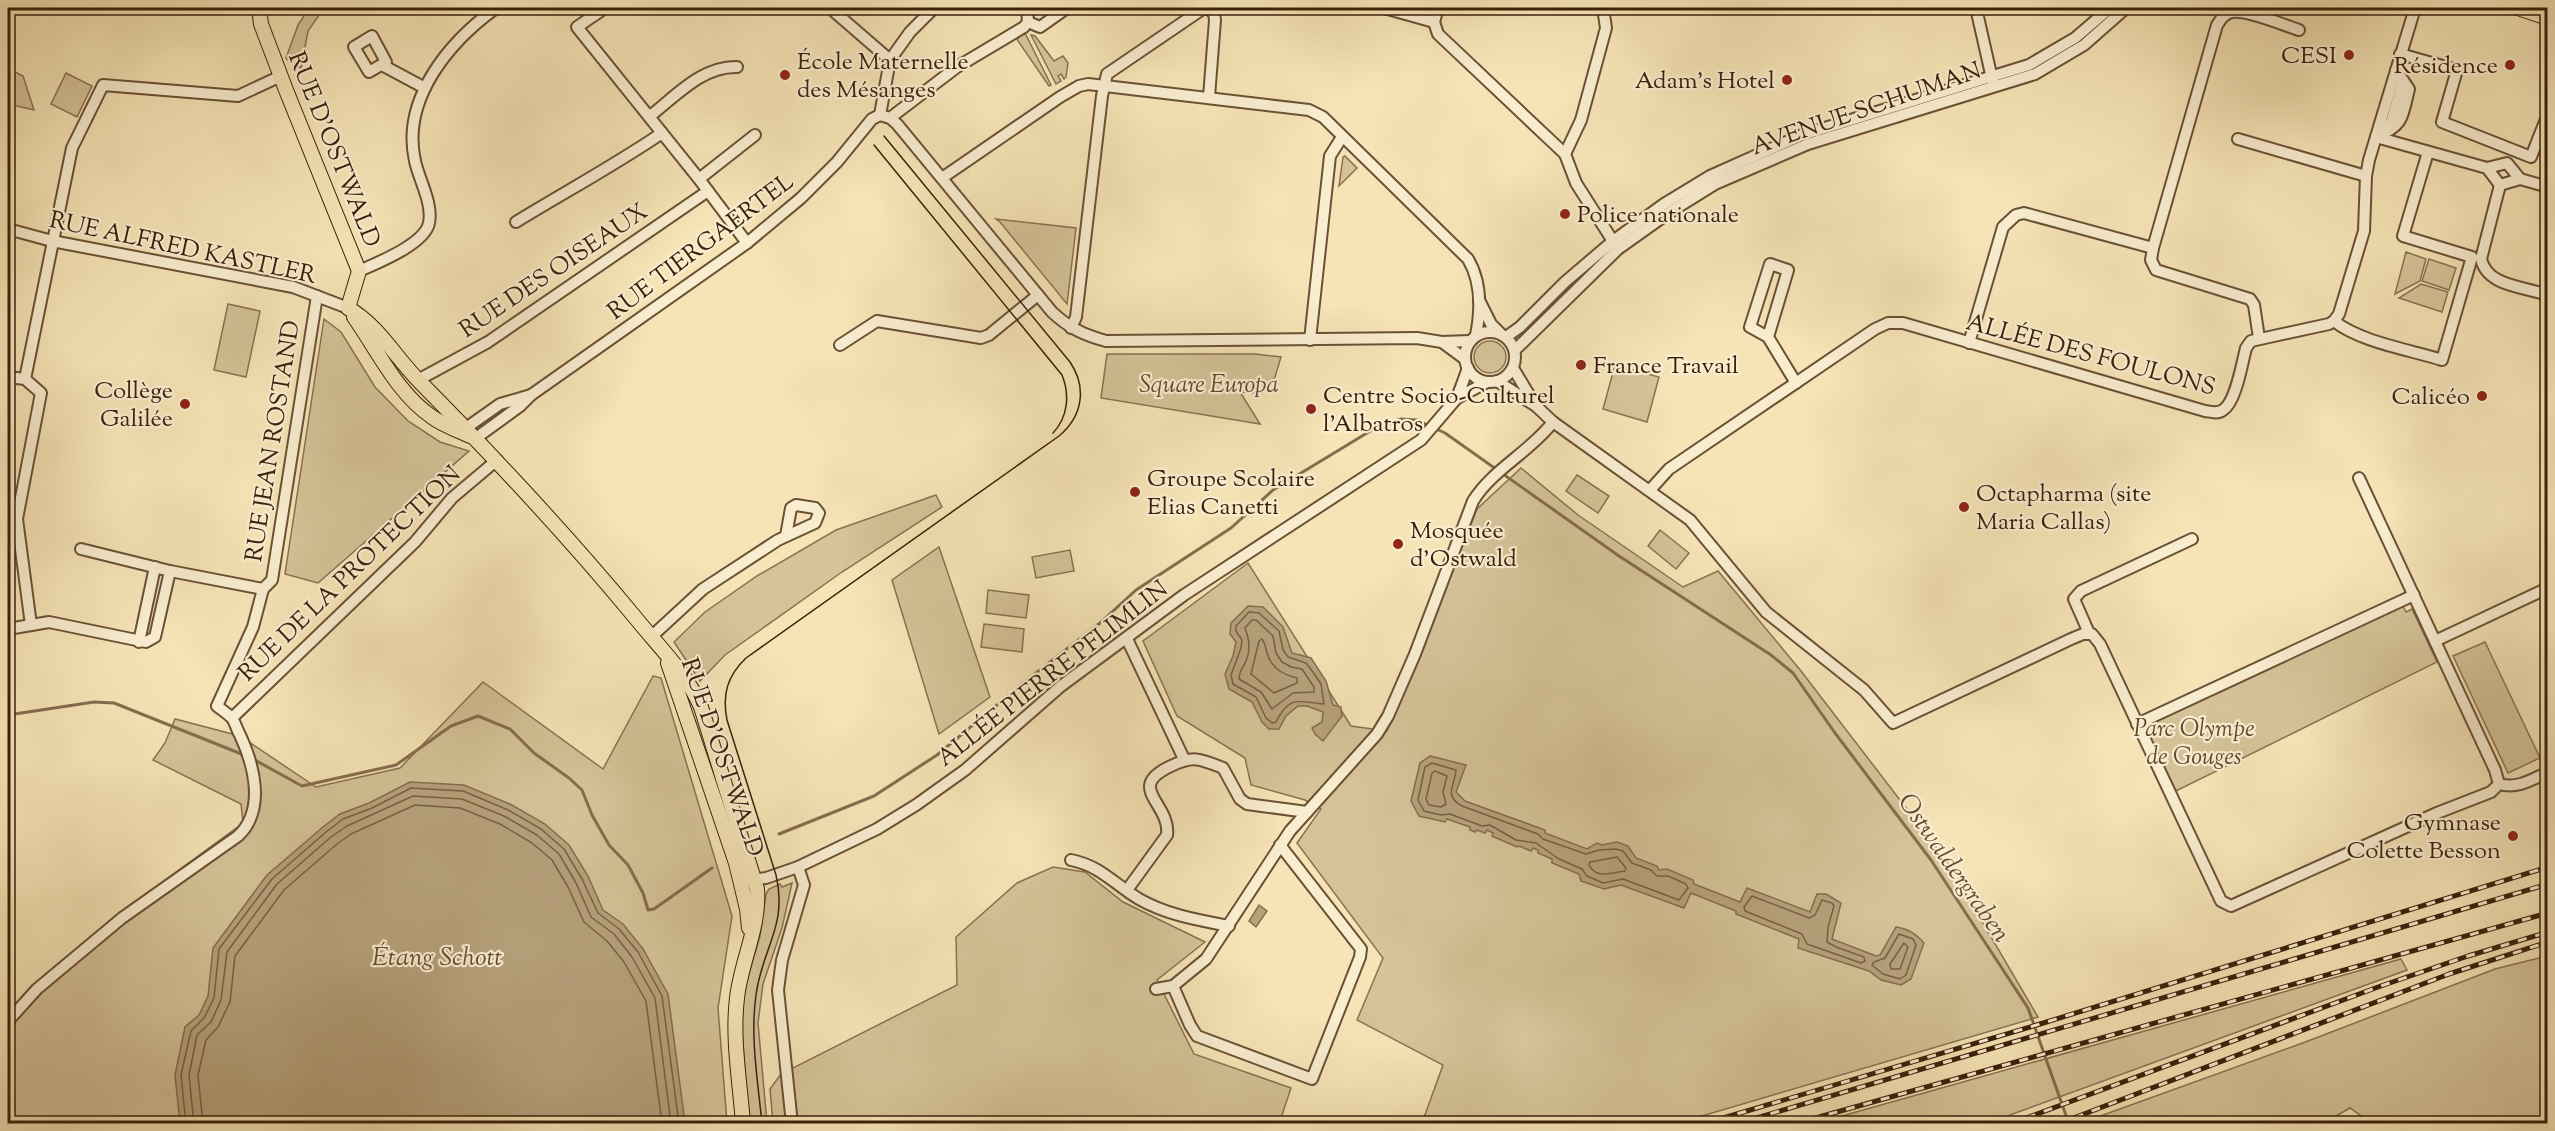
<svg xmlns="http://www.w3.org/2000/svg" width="2555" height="1131" viewBox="0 0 2555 1131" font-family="'Sorts Mill Goudy',serif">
<rect width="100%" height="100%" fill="#f6e4b6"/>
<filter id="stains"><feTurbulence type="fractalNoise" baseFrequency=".00333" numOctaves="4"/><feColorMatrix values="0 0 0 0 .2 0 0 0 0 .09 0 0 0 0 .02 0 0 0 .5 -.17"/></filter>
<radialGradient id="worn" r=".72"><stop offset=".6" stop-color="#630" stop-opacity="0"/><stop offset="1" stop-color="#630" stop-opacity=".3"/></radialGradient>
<g fill="#d6c399" stroke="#887252" stroke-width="1.5">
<path d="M309,8H324L308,31L301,68L294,66L286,58L298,25Z"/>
<path d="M1025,33L1051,85L1049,86L1018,41L1017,37Z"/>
<path d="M1031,35L1035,36L1054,61L1063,56L1068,63L1066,77L1064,79L1061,74L1058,76L1061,81L1056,84Z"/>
<path d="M15,72L23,76L34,110L8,104V85Z"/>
<path d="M66,73L92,86L77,117L51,104Z"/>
<path d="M1345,156L1357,168L1339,186L1343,157Z"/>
<path d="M996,219L1076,228L1067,304L1000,222Z"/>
<path d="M2406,252L2426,259L2420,281L2395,294Z"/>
<path d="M2429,259L2456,268L2449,290L2422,281Z"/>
<path d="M2421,284L2448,292L2442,312L2399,298Z"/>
<path d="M228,304L260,311L246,377L214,370Z"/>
<path d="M324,319L341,332L375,387L408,421L440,442L469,451L318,583L285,574Z"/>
<circle cx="1490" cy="357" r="16"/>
<path d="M1107,354H1255L1281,357L1275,377L1262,393L1240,392L1260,424L1101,398Z"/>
<path d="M1615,365L1659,377L1647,422L1603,409Z"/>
<path d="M1521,468L1578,515L1683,587L1718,571L1801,671L1946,860L2038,1017L1678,1123H1422L1443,1065L1357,1020L1383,958L1297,843L1321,809L1305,800L1251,785L1245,758L1177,716L1143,641L1248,563L1351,726L1387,731L1477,509Z"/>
<path d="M1577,475L1609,496L1598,513L1566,491Z"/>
<path d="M936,495L942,507L842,572L725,655L700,681L674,642L705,612L757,576L836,530Z"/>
<path d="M1660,530L1689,553L1676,569L1648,546Z"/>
<path d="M939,547L990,697L939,734L892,580Z"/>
<path d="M1070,550L1074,571L1036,578L1032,557Z"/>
<path d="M988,590L1029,595L1026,618L986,613Z"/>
<path d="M2402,604L2406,612L2412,609L2437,662L2176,791L2148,733L2149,723Z"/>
<path d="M984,624L1024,629L1022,652L981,647Z"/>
<path d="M2485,642L2540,758L2508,773L2453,656Z"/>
<path d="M653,676L661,678L732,916L718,1008L727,1123H8V1013L34,985L119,914L243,823L241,804L153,760L165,743L175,719L240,736L316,787L400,768L483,682L603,769Z"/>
<path d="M1053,867L1085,872L1123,902L1205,942L1157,980L1194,1054L1291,1088L1279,1124L773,1123L770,1089L781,1074L957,985L956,937L1017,883Z"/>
<path d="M792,883L782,928L763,984L758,1023L767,1123L749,1124L741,1018L743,994L760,936L766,894L769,889L780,884L782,887Z"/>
<path d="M2547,956V1123H2371L2350,1108L2324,1123H2081L2308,1041L2495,969Z"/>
<path d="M2401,959L2407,970L1988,1123H1817Z"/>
</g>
<g fill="#b6a17c" stroke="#856d4e" stroke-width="1.5">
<path d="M1248,606L1263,607L1283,627L1292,653L1311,658L1326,681L1333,705L1341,707L1342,716L1323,741L1315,734L1312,728L1322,722L1323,712L1307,706H1298L1286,716L1279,729H1269L1262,722L1252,702L1229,689L1225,674L1233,656L1236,642L1230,634L1231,623Z"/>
<path d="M1430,756L1466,765L1456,792L1465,801L1545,830V833L1587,849L1597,843L1602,845L1617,842L1628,846L1636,858L1657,866L1659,870L1667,869L1693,880L1694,884L1740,902L1747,888L1810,912L1817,894H1826L1841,903L1832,939L1876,956L1880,955L1896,927C1909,929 1916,934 1924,943L1911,979L1901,985L1881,980L1869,971L1798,948L1799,939L1736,914V911L1691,893L1684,908L1621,885L1604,889L1581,881L1579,874L1552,863V859L1538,853V850L1533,848L1531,851L1519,846L1517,847L1492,836L1493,833L1487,830L1485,833L1477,830L1475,832L1470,830V827L1447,819L1445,822L1419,816L1411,801L1420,763Z"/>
<path d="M410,782L464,785L510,804L545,824L569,845L588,876L603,910L623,924L643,949L668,994L685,1123H180L175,1075L185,1027L199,1015L208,996L213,948L267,875L323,827L340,814L369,803Z"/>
<path d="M1259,905L1267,911L1256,927L1249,921Z"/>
</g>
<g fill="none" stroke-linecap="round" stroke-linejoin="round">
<g stroke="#786043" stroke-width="1.5">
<path d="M1249,612L1259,613L1279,631L1283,650L1288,657L1306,663L1313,672L1321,684L1324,704C1299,702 1290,694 1276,722L1272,723L1266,718L1256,697L1233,684L1231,675L1241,648L1242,640L1236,631V626Z"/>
<path d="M1252,620H1256L1273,636L1276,653L1282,662L1291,667L1302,669L1314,687V692L1293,693L1272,709L1261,692L1239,679C1239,671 1243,668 1246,661C1251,649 1249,639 1245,628Z"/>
<path d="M1262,639C1266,644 1265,647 1267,653C1271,667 1283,675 1297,678V683L1274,693L1251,674L1259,641Z"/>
<path d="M1432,763L1456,770C1455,785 1443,796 1462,806L1538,834L1543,839L1586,854L1599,850L1616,849L1623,851L1632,863L1651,870L1657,876H1668L1686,884L1688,888L1679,900L1623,879L1603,883L1587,876L1582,869L1559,859L1536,843L1516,840L1490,825L1482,826L1450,814L1441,815L1424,811L1418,800L1425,767Z"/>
<path d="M1435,771L1447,776L1443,792L1446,804L1441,807L1429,805L1426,799L1432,773Z"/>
<path d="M1617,857L1626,868L1625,871C1612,872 1597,880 1589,865L1590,862Z"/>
<path d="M1752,896L1809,918L1815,915L1822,900L1832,903L1834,906L1828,927L1827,942L1836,947L1864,957L1865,961L1861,963L1807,944L1802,934L1745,911L1744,907Z"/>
<path d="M1899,934L1913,939L1916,945L1906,975L1900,979L1883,974L1872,965L1874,962L1885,958Z"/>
<path d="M1904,943L1908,947L1900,969H1891L1890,964Z"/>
<path d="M186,1124L181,1075L191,1031L204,1018L214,998L219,949L272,879L326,832L343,819L372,808L411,788L463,791L508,810L541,829L564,849L582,879L598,913L619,929L638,952L662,996L679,1124"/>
<path d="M194,1124L189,1075L197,1035L211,1022L221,1000L227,952L277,884L331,837L347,826L413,796L462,799L504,816L537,835L559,854L576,883L591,917L614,934L632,957L655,998L671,1124"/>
<path d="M203,1124L198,1075L206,1040L218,1027L230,1002L235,956L284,890L337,844L351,834L415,805L460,808L500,824L532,843L552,860L568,887L584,922L607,941L624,962L646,1001L662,1124"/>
</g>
<g stroke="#856d4e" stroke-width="3">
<path d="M8,715L94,702L114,703L244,755"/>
<path d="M253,759L302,786L396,765L451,726L478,716L510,729L534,753L569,778L582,790L592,815L609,845L628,865L643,893L648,910L654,909L712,868"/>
<path d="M779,834L874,796L937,755L1022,684L1100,623L1136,590L1231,528L1273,490L1372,430L1401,419L1417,420L1445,433L1619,556L1771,655L1793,673L1835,733L1931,860L2028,1008L2069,1124"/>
</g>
<g stroke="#6a5135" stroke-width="14">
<g id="minor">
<path d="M605,8L577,27L699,179L747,243"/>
<path d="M830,8L890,60"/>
<path d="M1207,8L1214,13L1215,20L1209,97"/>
<path d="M1384,8L1434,22"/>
<path d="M1438,8L1434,22L1438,34L1565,154L1576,183L1616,246"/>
<path d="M1976,8L1993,83"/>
<path d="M1028,22L1040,27L1067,8"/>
<path d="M372,36L386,62L369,72L354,47Z"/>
<path d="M2400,54L2457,70L2442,122L2531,157L2548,114"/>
<path d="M382,65L425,88"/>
<path d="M880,115L890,118L897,124L1052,312C1069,328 1084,335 1106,341L1417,338L1442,342L1470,341"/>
<path d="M880,115L890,60L910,32L934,8"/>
<path d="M650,116C676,96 702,66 737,67"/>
<path d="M890,118L957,67L1024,27L1028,22L1027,8"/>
<path d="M2387,127L2391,123L2403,81"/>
<path d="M2376,137L2487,168L2507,163L2520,179L2500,185L2487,168"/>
<path d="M2376,137C2405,125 2402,116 2409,89L2396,70"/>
<path d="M2238,139L2366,176"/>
<path d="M1565,154L1581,120L1606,28L1603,8"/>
<path d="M942,178L1060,97L1079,86L1088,84L1309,110L1323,117L1468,259C1481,281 1481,310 1476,335"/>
<path d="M699,179L755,135"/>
<path d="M2520,179L2545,186"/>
<path d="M2500,185L2481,259C2487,285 2519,286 2541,293"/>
<path d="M516,222C565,192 615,165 662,133"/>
<path d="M8,229L52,241L293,287L348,308"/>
<path d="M2153,248L2217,25C2221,19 2224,14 2232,12C2247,9 2283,25 2299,30"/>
<path d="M359,271C377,263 425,244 429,223C433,203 419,180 415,161C401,99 449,42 496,8"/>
<path d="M1479,300L1491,324L1500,333"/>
<path d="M2334,321C2360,342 2411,350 2442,360L2472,257L2403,236L2428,152"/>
<path d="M1071,328L1076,317L1102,96L1107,74L1204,8"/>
<circle cx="1490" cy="357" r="25"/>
<path d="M1506,337L1520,327L1565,282L1613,241L1664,204L1710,176L1802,135L2029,65L2075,38L2110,8"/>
<path d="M1768,337L1788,270L1770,264L1750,327L1768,337L1796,383"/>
<path d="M1310,340L1330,156L1342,137"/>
<path d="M1442,342L1465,359"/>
<path d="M1969,343L2003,227L2016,215L2024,213L2153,248L2151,260L2156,270L2250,299L2254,305L2259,338"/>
<path d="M840,345L877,321L981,338L989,335L1038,295"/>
<path d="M1515,350L1618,249L1670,212L1715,184L1808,144L2035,74L2084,45L2126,8"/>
<path d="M1513,368L1534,403"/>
<path d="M8,377L25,379"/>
<path d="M418,380L488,342L708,191"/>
<path d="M1497,381L1536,406L1553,422L1690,520L1766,612L1864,690L1893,723L2071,639L2083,634H2092L2100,644L2221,901L2231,906L2437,813L2491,792L2499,784L2495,770L2359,478"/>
<path d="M1457,398L1487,382"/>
<path d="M466,428L500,404L531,395"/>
<path d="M476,438L520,406L531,395L747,243L801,198L837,162L872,119L880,115"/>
<path d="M1650,490L1669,469L1875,329L1888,323H1903L2205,411C2211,412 2218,414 2223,410C2236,402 2242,363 2246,348L2251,341L2329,324L2334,321L2339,314L2364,231L2366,176L2369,160L2415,8"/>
<path d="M81,549L170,571L263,589"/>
<path d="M31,625L17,519L41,393L25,379L72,148L103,85L238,96L281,76"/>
<path d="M8,629L49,622L146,642L155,637L170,571"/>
<path d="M2089,633L2074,599L2081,591L2192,539"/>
<path d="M651,637L703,589L778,540L815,523L819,513L815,508L796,505L791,508L786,536"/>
<path d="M1127,639L1184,759"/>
<path d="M2435,641L2548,588"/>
<path d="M139,642L155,567"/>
<path d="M232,718L415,542L452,498L497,460"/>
<path d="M2137,724L2414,595"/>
<path d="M2499,784C2518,789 2531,780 2548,772"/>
<path d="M1071,860C1101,866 1114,884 1139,899C1167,915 1198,920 1229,926"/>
<path d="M748,880L766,878L798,867L877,829L916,805L965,770L1061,686L1184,595L1421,440L1457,398L1468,368"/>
<path d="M1127,890L1167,835C1171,803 1124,788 1171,766C1194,755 1201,759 1223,768L1240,799L1247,804L1307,812"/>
<path d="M1173,986L1190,1025L1197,1036L1312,1079L1360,957L1361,949L1280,845"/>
<path d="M1156,989L1173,986L1206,959L1290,831L1377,734L1388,716L1415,654L1473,501C1493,469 1530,452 1553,422"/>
<path d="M8,1021L37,989L122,918L238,836C266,810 254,765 240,735C237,730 235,722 232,718C228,714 222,710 217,706L253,627L263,589L272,580L317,296"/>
<path d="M792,1124L778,990L782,960L804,885L798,867"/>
</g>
</g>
<g stroke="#3b200a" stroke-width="16">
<g id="major">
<path d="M259,8L261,24L286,90L359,271L348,308"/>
<path d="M2518,8L2548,18"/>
<path d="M348,308C379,326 395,357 420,382C494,457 567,535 634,616C658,646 686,672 701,707L757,889C760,927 741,961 737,998C732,1039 740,1082 743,1124"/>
<path d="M354,317C378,351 397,393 432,417C443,425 457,430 470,436"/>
<path d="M668,663L736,863L747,909L749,928"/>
</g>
</g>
<use href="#minor" stroke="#f9edd0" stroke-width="10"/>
<use href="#major" stroke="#f6e4b6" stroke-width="14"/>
<g stroke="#3b200a" stroke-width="1.5">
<path d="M874,145L1062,375C1070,395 1068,417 1053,433"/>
<path d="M762,1124C758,1082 750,1037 756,995C762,948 788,926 776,875L727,720C722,695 727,676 746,658L1059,436C1083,416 1087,387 1070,362L884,136"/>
</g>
<g stroke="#3b200a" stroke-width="5">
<g id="rail">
<path d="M1703,1124L2040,1024L2548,867"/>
<path d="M1736,1124L2548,884"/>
<path d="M1794,1124L2548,913"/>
<path d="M2010,1124L2378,987L2468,956L2548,932"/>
<path d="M2058,1124L2449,974L2548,942"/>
</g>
</g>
<use href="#rail" stroke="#f9edd0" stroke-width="3" stroke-dasharray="9" stroke-linecap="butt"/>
</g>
<g fill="#8f2418" stroke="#f9edd0" stroke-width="2">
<circle cx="2349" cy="55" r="6"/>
<circle cx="2510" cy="65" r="6"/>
<circle cx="785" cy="75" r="6"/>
<circle cx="1787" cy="80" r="6"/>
<circle cx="1565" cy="214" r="6"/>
<circle cx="1581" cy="365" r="6"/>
<circle cx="2482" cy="396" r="6"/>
<circle cx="185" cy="404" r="6"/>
<circle cx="1311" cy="409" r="6"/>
<circle cx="1135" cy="492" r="6"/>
<circle cx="1964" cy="507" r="6"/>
<circle cx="1398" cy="544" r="6"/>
<circle cx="2513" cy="836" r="6"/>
</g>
<g text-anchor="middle" stroke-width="4.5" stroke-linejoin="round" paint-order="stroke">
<g font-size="24" fill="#3b200a" stroke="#f9edd0" text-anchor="start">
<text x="2337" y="63" text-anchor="end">CESI</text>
<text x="797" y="69">École Maternelle<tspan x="797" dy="28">des Mésanges</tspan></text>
<text x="2498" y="73" text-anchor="end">Résidence</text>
<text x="1775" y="88" text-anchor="end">Adam's Hotel</text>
<text x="1577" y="222">Police nationale</text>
<text x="1593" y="373">France Travail</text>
<text x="173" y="398" text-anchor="end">Collège<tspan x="173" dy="28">Galilée</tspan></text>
<text x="1323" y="403">Centre Socio-Culturel<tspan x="1323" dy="28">l'Albatros</tspan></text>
<text x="2470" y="404" text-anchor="end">Calicéo</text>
<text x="1147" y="486">Groupe Scolaire<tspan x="1147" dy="28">Elias Canetti</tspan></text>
<text x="1976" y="501">Octapharma (site<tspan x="1976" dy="28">Maria Callas)</tspan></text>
<text x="1410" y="538">Mosquée<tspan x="1410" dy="28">d'Ostwald</tspan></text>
<text x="2501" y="830" text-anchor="end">Gymnase<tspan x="2501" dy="28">Colette Besson</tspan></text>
</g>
<g font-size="24" fill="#3b200a" stroke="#f9edd0">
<text transform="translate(1866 108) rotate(-19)" y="8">AVENUE SCHUMAN</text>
<text transform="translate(335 149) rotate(68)" y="8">RUE D'OSTWALD</text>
<text transform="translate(700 246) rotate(-37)" y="8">RUE TIERGAERTEL</text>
<text transform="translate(183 247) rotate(12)" y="8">RUE ALFRED KASTLER</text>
<text transform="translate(553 270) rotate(-34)" y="8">RUE DES OISEAUX</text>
<text transform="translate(2091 354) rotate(15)" y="8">ALLÉE DES FOULONS</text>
<text transform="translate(272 441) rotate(-81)" y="8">RUE JEAN ROSTAND</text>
<text transform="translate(349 573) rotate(-44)" y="8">RUE DE LA PROTECTION</text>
<text transform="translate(1052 673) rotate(-38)" y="8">ALLÉE PIERRE PFLIMLIN</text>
<text transform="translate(723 757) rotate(71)" y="8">RUE D'OSTWALD</text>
</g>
<g font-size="24" font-style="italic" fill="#62492e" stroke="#f9edd0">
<text x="1209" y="392">Square Europa</text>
<text x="2194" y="736">Parc Olympe<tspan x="2194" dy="28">de Gouges</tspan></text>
</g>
<g font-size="26" font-style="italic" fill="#664d32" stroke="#f9edd0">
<text transform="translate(1955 867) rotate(55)" y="9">Ostwaldergraben</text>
<text x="437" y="965">Étang Schott</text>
</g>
</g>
<rect width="2555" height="1131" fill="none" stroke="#f6e4b6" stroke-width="30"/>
<rect x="9" y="9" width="2537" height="1113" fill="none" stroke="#3b200a" stroke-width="3"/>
<rect x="15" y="15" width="2525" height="1101" fill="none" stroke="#3b200a" stroke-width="1.5"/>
<rect width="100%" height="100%" filter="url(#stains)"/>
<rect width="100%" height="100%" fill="url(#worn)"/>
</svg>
